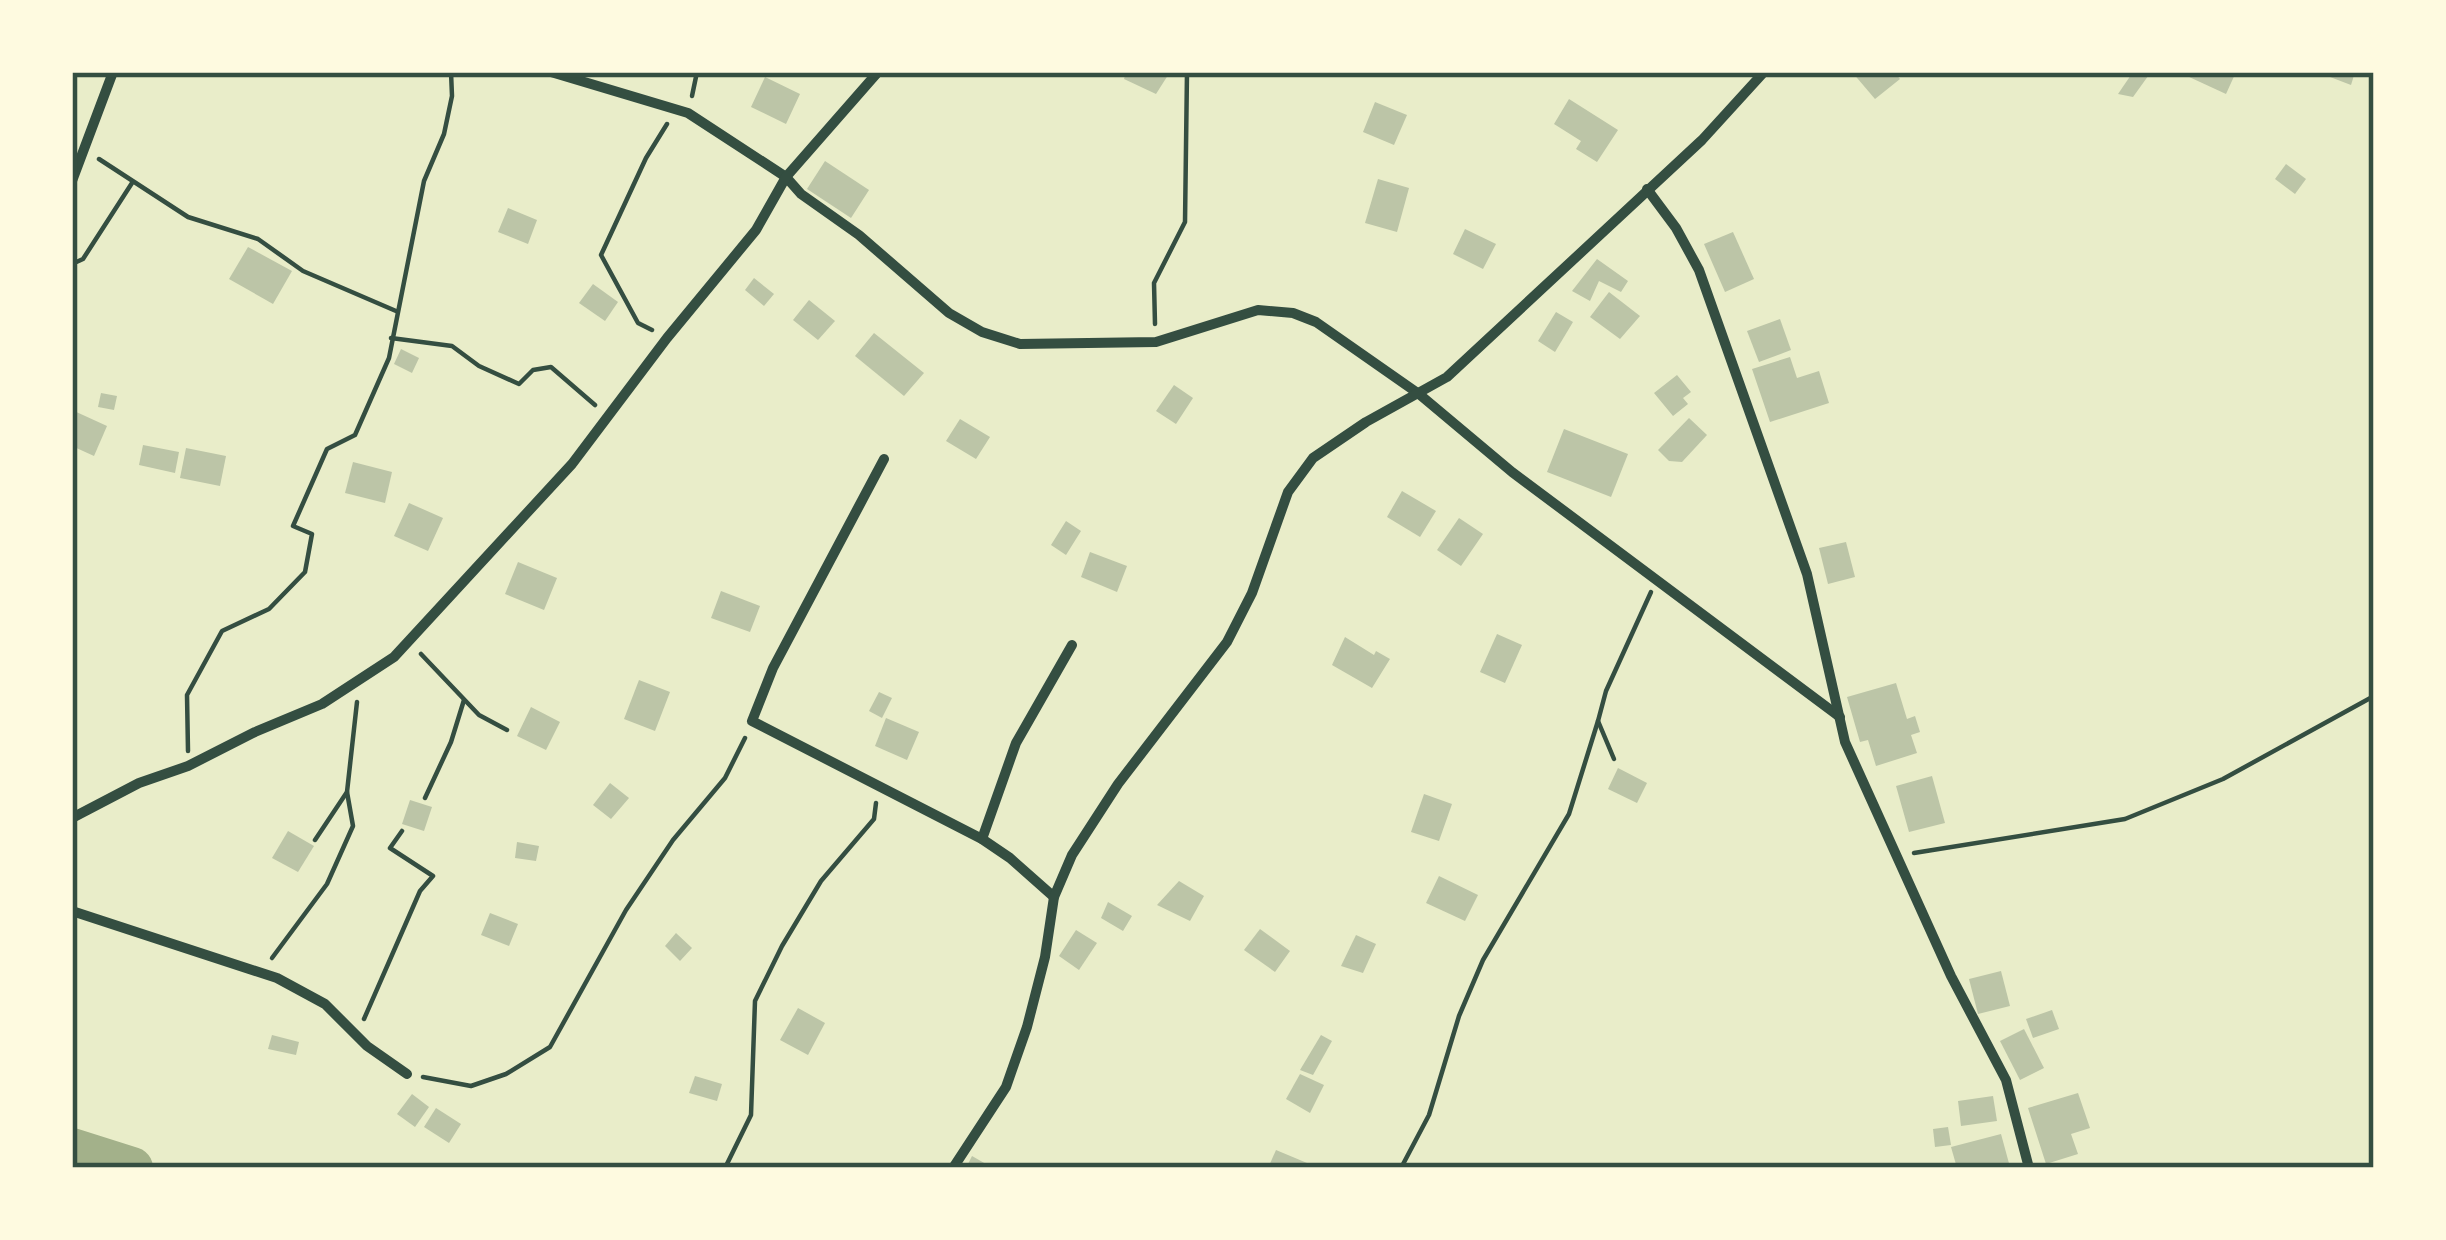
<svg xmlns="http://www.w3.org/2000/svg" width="2446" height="1240" viewBox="0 0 2446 1240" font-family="'Sofia Sans Condensed',sans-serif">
<rect width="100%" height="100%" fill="#e9edc9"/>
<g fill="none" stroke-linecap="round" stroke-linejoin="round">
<path stroke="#a3b18a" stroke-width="42" d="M72,1149L132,1168"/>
</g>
<g fill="#bcc5a7">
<path d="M1126,72H1170L1156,94L1124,79Z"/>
<path d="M1852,72H1894L1900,79L1875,99Z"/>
<path d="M2133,72H2151L2133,97L2118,94Z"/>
<path d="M2188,72H2236L2226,94L2187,76Z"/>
<path d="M2317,72H2355L2351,85Z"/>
<path d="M765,77L800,94L786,124L751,107Z"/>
<path d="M1569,99L1618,130L1597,162L1576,149L1581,141L1554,124Z"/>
<path d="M1375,102L1407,115L1394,145L1363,132Z"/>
<path d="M825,161L869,190L851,218L807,189Z"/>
<path d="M2286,164L2306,179L2295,194L2275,179Z"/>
<path d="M1378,179L1409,188L1397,232L1365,223Z"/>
<path d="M508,208L537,220L528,244L498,232Z"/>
<path d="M1465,229L1496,244L1483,269L1453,254Z"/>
<path d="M1733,232L1754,279L1725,292L1704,244Z"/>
<path d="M248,247L292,271L273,304L229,279Z"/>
<path d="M1597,259L1628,281L1621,292L1599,281L1590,301L1572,291Z"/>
<path d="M754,278L774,294L764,306L745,290Z"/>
<path d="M593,284L618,302L605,321L579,303Z"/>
<path d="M1609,292L1640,316L1620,339L1590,317Z"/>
<path d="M809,300L835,321L818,340L793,320Z"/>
<path d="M1556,312L1573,322L1555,352L1538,341Z"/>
<path d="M1780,319L1791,350L1759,362L1747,331Z"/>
<path d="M874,333L924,373L904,396L855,356Z"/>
<path d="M401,349L419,358L412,373L394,364Z"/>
<path d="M1790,357L1797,378L1819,371L1829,403L1770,422L1752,369Z"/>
<path d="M1677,375L1691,392L1683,398L1688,404L1673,416L1654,393Z"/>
<path d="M1174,385L1193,398L1176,424L1156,411Z"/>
<path d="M101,393L117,396L114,410L98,407Z"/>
<path d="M72,410L107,426L94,456L72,446Z"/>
<path d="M1689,418L1707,435L1682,462L1669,461L1658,450Z"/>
<path d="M960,419L990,437L976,459L946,441Z"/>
<path d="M1564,429L1628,454L1611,497L1547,472Z"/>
<path d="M143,445L179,452L175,473L139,465Z"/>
<path d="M186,448L226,456L220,486L180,478Z"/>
<path d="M353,462L392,472L385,503L345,493Z"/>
<path d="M1402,491L1436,511L1420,537L1387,517Z"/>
<path d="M409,503L443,518L428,551L394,536Z"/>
<path d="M1459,518L1483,534L1461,566L1437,550Z"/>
<path d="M1066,521L1081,531L1066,555L1051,545Z"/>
<path d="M1846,542L1855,577L1828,584L1819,548Z"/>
<path d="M1090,552L1127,566L1117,592L1081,577Z"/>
<path d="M518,562L557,578L544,610L505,594Z"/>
<path d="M721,591L760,606L750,632L711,618Z"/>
<path d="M1497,634L1522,645L1505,683L1480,672Z"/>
<path d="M1345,637L1374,655L1376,651L1390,659L1372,688L1332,665Z"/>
<path d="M639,680L670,692L655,731L624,719Z"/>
<path d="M1896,683L1907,719L1915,716L1920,732L1911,735L1917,753L1876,766L1868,740L1860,742L1847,697Z"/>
<path d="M879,692L892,698L882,718L869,711Z"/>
<path d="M531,707L560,722L546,750L517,736Z"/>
<path d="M886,718L919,732L907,760L875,746Z"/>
<path d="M1618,768L1647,783L1637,803L1608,789Z"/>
<path d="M1932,776L1945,823L1909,832L1896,786Z"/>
<path d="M610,783L629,798L611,819L593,805Z"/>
<path d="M1424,794L1452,804L1439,841L1411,832Z"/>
<path d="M410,800L432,807L424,831L402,824Z"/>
<path d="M288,831L314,846L298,872L272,858Z"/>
<path d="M517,842L539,846L536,861L515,858Z"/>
<path d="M1439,876L1478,895L1465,921L1426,903Z"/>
<path d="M1179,881L1204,896L1190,921L1157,905Z"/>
<path d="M1108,902L1132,916L1123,931L1101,918Z"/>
<path d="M490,913L518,924L509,946L481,935Z"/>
<path d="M1260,929L1290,951L1275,972L1244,950Z"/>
<path d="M1076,930L1097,943L1079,970L1059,956Z"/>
<path d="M676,933L692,948L680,961L665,946Z"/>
<path d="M1356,935L1376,944L1363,973L1341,966Z"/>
<path d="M2001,971L2010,1006L1978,1014L1969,979Z"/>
<path d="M798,1008L825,1023L808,1055L780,1040Z"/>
<path d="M2052,1010L2059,1029L2033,1038L2026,1019Z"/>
<path d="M2024,1029L2044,1068L2020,1080L2000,1041Z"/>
<path d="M272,1035L299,1042L296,1055L268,1049Z"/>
<path d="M1321,1035L1332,1041L1313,1075L1300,1070Z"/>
<path d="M1300,1074L1324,1085L1310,1113L1286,1099Z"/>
<path d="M695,1076L722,1084L717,1101L689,1093Z"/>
<path d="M2078,1093L2090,1128L2071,1134L2078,1154L2046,1164L2028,1108Z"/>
<path d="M412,1094L429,1107L415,1127L397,1114Z"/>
<path d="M1993,1096L1997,1121L1961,1126L1958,1101Z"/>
<path d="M436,1108L461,1124L449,1143L424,1127Z"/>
<path d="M1948,1127L1951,1145L1935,1147L1933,1129Z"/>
<path d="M2001,1134L2010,1167L1957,1168L1951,1147Z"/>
<path d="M1276,1150L1319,1168H1268Z"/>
<path d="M972,1156L993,1168H966Z"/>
</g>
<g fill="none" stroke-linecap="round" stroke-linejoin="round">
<g stroke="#344e41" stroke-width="4.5">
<path d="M692,96L697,72"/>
<path d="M99,159L188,217L258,239L303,271L396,311"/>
<path d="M72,264L83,259L132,183"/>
<path d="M1155,324L1154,283L1185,222L1187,72"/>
<path d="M652,330L638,323L601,255L646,158L667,124"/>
<path d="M391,338L452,346L479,366L519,384L533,370L551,367L595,405"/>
<path d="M421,654L479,715L507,730"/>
<path d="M188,751L187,695L222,631L269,609L305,572L312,534L293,526L327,449L355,435L389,358L424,181L444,134L452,96L451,72"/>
<path d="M1614,759L1598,721L1606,691L1651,592"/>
<path d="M425,798L451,742L464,700"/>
<path d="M315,840L347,792L357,702"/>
<path d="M1914,853L2125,819L2223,779L2374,696"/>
<path d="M272,958L327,884L353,826L347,792"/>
<path d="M364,1019L420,891L433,876L390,848L402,831"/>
<path d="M423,1077L471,1086L506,1074L550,1047L626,910L673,840L725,778L745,738"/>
<path d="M725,1168L751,1115L755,1001L782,946L821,881L874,819L876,803"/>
<path d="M1401,1168L1429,1115L1459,1016L1483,960L1569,814L1598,721"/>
</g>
<g stroke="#344e41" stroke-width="10">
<path d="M551,72L688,113L786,177L801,194L859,235L949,313L982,332L1020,344L1156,342L1258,310L1293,313L1316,322L1419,394L1512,472L1840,717"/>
<path d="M72,181L113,72"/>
<path d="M1647,189L1676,228L1699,270L1807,574L1845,742L1951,976L2006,1080L2029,1168"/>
<path d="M884,459L773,668L752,721L982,839L1010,858L1054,897"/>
<path d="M72,818L139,783L188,766L255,732L322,704L394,657L572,464L667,338L756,230L786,177L878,72"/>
<path d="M982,839L1016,743L1072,645"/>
<path d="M72,911L277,978L325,1004L367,1046L407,1074"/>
<path d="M953,1168L1006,1087L1027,1027L1045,957L1054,897L1072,855L1118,784L1227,642L1252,593L1288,492L1313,458L1366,422L1447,377L1702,140L1764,72"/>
</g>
</g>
<rect width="2446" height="1240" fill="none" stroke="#fefae0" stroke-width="150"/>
<rect x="75" y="75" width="2296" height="1090" fill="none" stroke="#344e41" stroke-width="4.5"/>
</svg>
